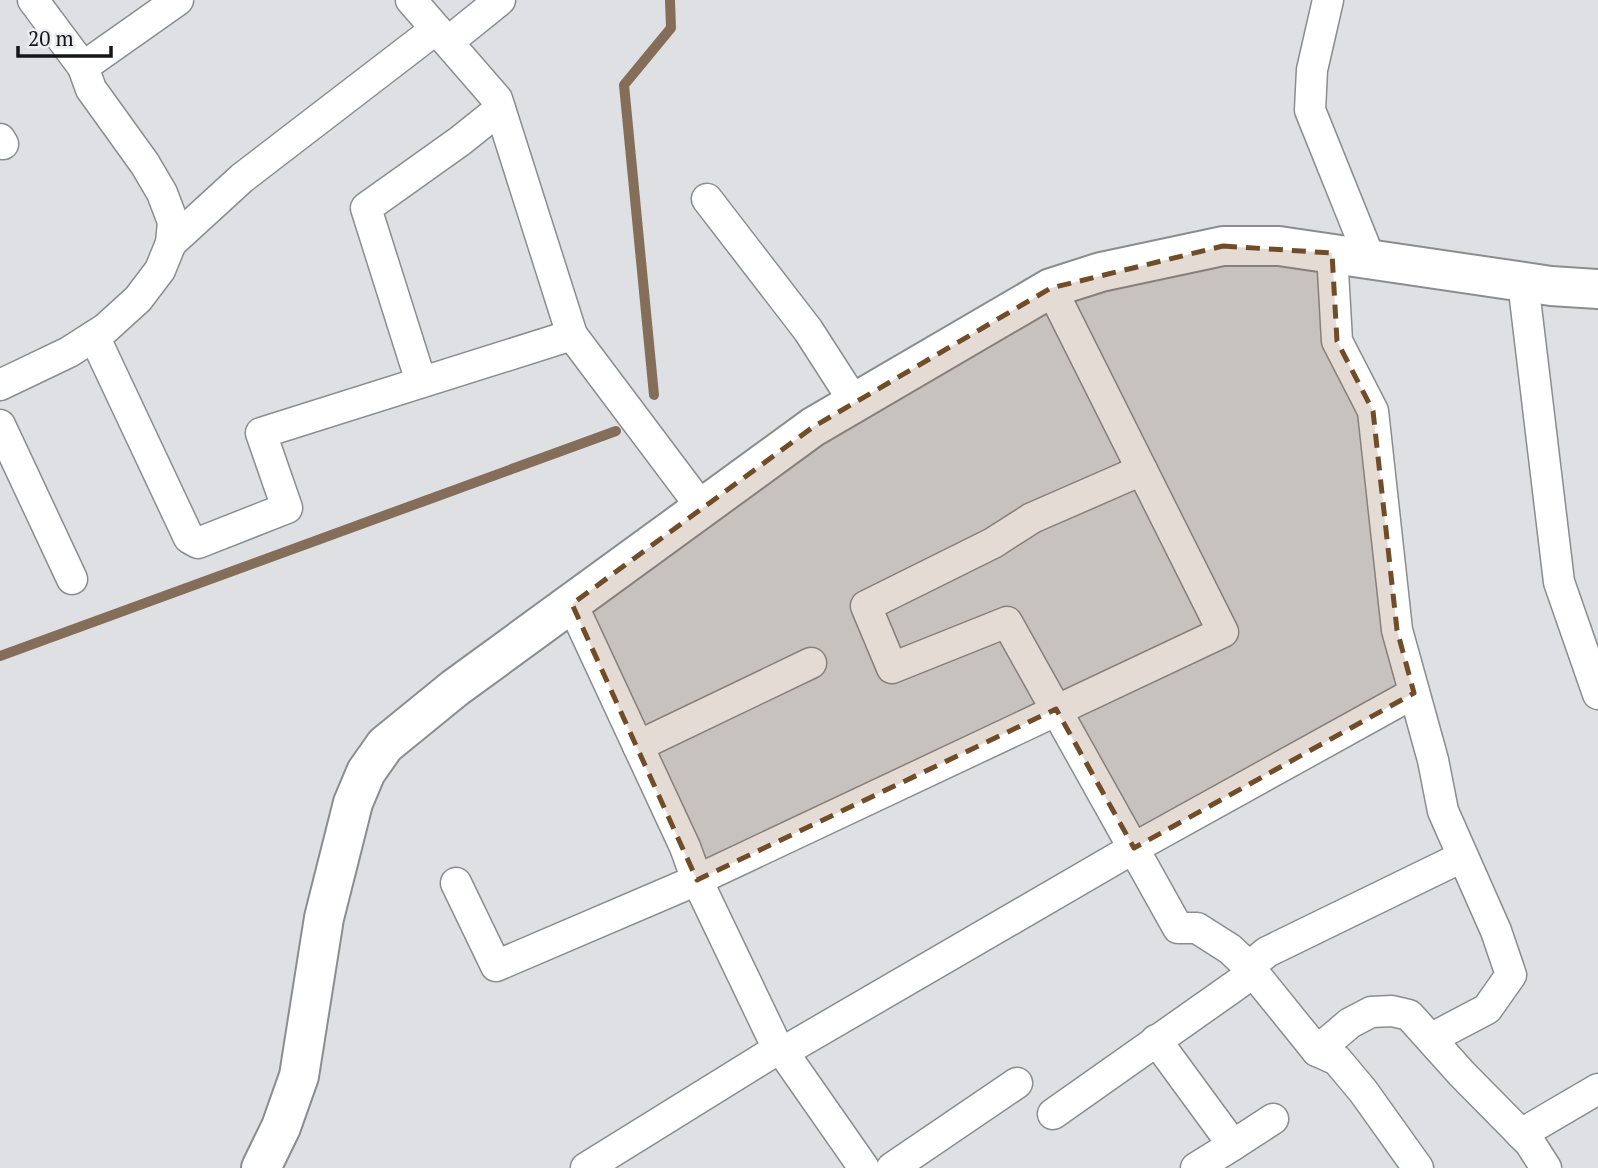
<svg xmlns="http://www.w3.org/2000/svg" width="1598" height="1168" viewBox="0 0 1598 1168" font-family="'PT Serif',serif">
<rect width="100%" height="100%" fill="#dee0e4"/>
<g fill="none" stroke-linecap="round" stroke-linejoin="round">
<g stroke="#846e59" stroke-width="10">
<path d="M654,395L624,85L671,28L670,0"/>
<path d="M0,656L616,431"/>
</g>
<g stroke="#8b8c90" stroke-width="33">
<g id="minor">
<path d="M411,0L497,99L572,335L702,508"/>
<path d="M1328,0L1312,70L1310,110L1370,259"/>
<path d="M448,42L500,0"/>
<path d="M83,67L178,0"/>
<path d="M0,139L3,144"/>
<path d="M707,199L808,330L855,403"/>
<path d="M171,243L242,178L436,29"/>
<path d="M1332,253L1337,341L1373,411L1397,630L1433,760L1443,811L1496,931L1511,975L1487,1009L1432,1038"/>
<path d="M1523,282L1559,582L1598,694"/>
<path d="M94,336L189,538L198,543L287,508L261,433L572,335"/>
<path d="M421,382L366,208L460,141L500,109"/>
<path d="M0,385L69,352L105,329L138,299L160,270L171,243L173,222L162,193L145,164L91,89L83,67L33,0"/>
<path d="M0,425L72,579"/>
<path d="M1142,470L1032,518L993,543L866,606L892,668L1007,622L1178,928H1197L1230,949L1249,967L1317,1051L1337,1060L1363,1091L1418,1168"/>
<path d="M572,604L685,847L697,880L778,1049L783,1052L864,1168"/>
<path d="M638,746L811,663"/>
<path d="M456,883L496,966L697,880L1223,632L1051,288"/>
<path d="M1249,967L1267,952L1462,857"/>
<path d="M1156,1040L1233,1145L1196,1168"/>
<path d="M1317,1051L1350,1023L1371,1012L1392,1011L1409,1015L1462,1074L1530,1143L1546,1168"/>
<path d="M783,1052L1134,848L1414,693"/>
<path d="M1053,1114L1253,973"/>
<path d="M1521,1134L1598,1089"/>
<path d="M1233,1145L1273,1119"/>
<path d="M586,1168L778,1049"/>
<path d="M892,1168L1017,1083"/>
</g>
</g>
<g stroke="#8b8c90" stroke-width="42">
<path id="major" d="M261,1168L281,1127L299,1076L324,918L353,803L366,772L385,745L455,688L813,427L1051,288L1101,272L1223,246H1279L1551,286L1598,289"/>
</g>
<use href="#minor" stroke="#fff" stroke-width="30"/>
<use href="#major" stroke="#fff" stroke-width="38"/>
</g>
<path fill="#714c28" fill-opacity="0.2" stroke="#714c28" stroke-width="5" stroke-dasharray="14 9" stroke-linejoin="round" d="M1223,246L1332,253L1337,341L1373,411L1397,630L1414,693L1134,848L1056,709L697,880L572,604L813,427L1051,288Z"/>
<path d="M18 46v10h93v-10" fill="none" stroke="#151617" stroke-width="3.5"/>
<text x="28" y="46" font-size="21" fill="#151617" stroke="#ebedf1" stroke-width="5" paint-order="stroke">20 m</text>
</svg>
